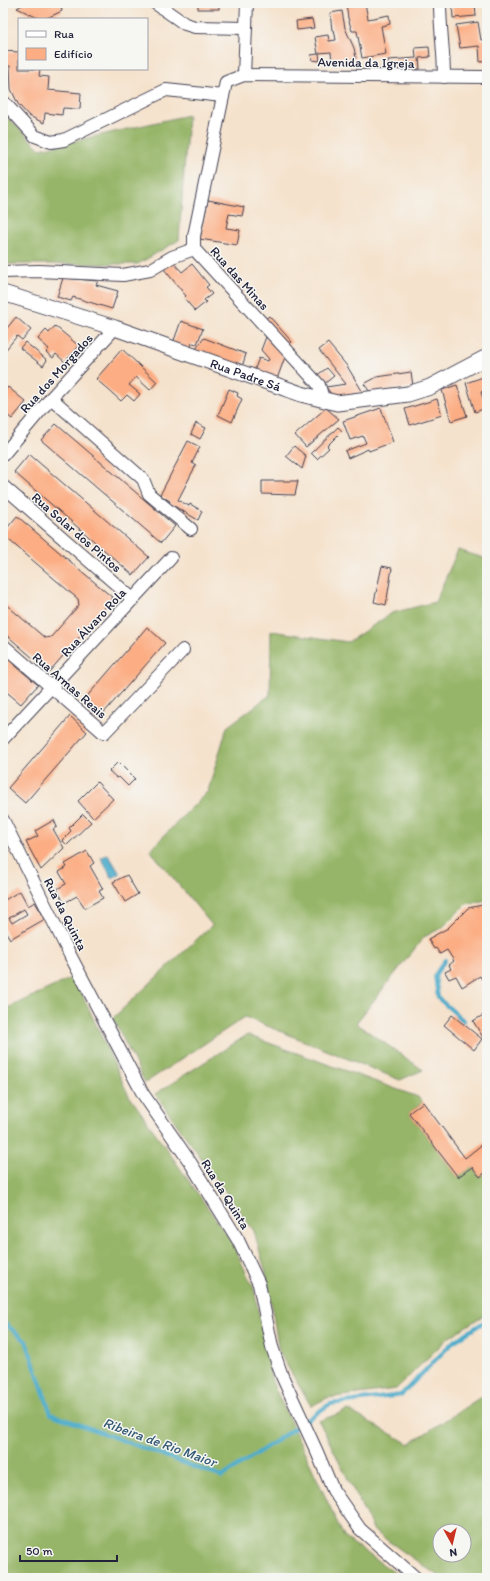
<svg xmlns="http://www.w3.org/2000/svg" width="490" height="1581" viewBox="0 0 490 1581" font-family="Itim,sans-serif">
<rect width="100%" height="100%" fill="#f6f6f2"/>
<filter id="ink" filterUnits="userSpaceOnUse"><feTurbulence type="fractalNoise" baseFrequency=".025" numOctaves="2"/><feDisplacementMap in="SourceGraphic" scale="8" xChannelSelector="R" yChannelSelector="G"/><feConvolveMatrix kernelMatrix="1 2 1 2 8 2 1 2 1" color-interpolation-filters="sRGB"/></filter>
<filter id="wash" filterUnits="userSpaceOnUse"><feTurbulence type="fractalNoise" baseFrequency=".012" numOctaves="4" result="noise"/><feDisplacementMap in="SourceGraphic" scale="16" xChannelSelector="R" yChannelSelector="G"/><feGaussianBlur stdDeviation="0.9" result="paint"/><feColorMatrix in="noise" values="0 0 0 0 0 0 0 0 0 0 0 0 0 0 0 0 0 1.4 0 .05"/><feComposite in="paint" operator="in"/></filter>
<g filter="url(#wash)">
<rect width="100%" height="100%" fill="#f5e2cc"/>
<g fill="#96b568" stroke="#5c6c52" fill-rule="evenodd">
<path d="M3,113L40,149L188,115L179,240L138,264H3Z"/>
<path d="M458,550L487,559V900L466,904L443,927L424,937L356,1023L423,1070L400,1080L245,1017L145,1083L113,1018L212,925L150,850L208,791L227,727L270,695L271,631L348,642L392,613L435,602Z"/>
<path d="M74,977L128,1094L231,1241L254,1289L272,1382L344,1537L402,1578H3V1010Z"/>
<path d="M247,1035L418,1097L423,1102L409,1113L458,1177L472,1167L480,1177L487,1171V1313L448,1338L396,1389L327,1398L311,1406L279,1352L267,1277L254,1231L155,1094Z"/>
<path d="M487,1393V1578H441L374,1531L319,1421L348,1410L409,1444ZM440,1531H464V1555H440Z"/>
</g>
<path fill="#4caccb" stroke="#376783" d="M108,854L120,874L112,878L101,858Z"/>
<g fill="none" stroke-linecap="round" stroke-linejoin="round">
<g stroke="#4caccb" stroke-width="4">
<path d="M445,960L435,975L438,998L464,1021"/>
<path d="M3,1322L26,1341L51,1414L222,1477L330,1404L401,1395L453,1342L487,1320"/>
</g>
</g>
<g id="blocks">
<g fill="#fcad83" fill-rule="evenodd">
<path d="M26,3H62L64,7H61L62,11L45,19H40L17,8Z"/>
<rect x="198" y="3" width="21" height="6"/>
<path d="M354,3H365L368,19L389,15L390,24L381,26L386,54L362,58L357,31H352L348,18L346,4Z"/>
<path d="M452,3H475L476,16L453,18Z"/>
<path d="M342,11L345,28L354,48L356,58L354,61L351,62L332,61L331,52L319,53L320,61L312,60L311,55L318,54L315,37L328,35L329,41L336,40L334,30H332L330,13Z"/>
<path d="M312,19L314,28L297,30L296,21Z"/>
<path d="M478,22L481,40L487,39V61L480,62L479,46L460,48L456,25Z"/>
<path d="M429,47L430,57L419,58L420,69L401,70L388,67V60L416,58L415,48Z"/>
<path d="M3,51L19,52V69H40L39,76L49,77L48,90L81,93L80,109L63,108L62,115L45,113L44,123L29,116L18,104L11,89L10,66L3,65Z"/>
<path d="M208,200L244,207L242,216L229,214L226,228L240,230L237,245L200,239Z"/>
<path d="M172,261L182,272L192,264L209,285L206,287L212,294L204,300L206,302L195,311L184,298L186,296L164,269Z"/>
<path d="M63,278L98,281L96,285L118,291L112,309L73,297L71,301L57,297Z"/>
<path d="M269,316L292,342L287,346L264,320Z"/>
<path d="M16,317L31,330L22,340L17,336L3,353V333Z"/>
<path d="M181,321L203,329L197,344L192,343L190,349L173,343Z"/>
<path d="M55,326L79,346L65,362L56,354L53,358L46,352L49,349L38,339L46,330L49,333Z"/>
<path d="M266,337L285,357L277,379L254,371L259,358L268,361L269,359L261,350Z"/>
<path d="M204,338L246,354L242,367L195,350Z"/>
<path d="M25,342L47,360L43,366L20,348Z"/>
<path d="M328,343L347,366L364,394L335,399L326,387L346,384L319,350Z"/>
<path d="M122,349L157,382L150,390L136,377L129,385L140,394L134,401L127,395L121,401L96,379Z"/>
<path d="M327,368L334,376L324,384L316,376Z"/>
<path d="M485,371H487V390L481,392L486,408L475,412L466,383L486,376Z"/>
<path d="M411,372L413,386L371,393L364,384L377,377Z"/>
<path d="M457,385L467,416L451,421L442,390Z"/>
<path d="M8,387L26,402L12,419L3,412V393Z"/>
<path d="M229,389L238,393L237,396L242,399L232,422L218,415Z"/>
<path d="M437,399L442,415L410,425L405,409Z"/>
<path d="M326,408L339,419L306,447L295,435Z"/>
<path d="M381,408L393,442L369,451L368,449L348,458L345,451L366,443L363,436L350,440L343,421Z"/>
<path d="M196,423L206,428L200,439L191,434Z"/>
<path d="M56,424L175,526L161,543L41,440Z"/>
<path d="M338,427L342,431L327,446L329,448L317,459L311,453Z"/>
<path d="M188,441L200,447L192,463L196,465L178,500L189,506L190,504L202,511L198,520L169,503L170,501L160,495Z"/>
<path d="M294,446L306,456L302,469L286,456Z"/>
<path d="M29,454L149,557L133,575L14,472Z"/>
<path d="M262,481H298L295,495L262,494Z"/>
<path d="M17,516L113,598L49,672L3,632V602L45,638L51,637L79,605L78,599L3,535V533Z"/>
<path d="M382,566L392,568L386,605L374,602Z"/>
<path d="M147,627L165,643L101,716L83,701Z"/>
<path d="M3,655L38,685L21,704L3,689Z"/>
<path d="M70,716L87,732L25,803L8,788Z"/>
<path d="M118,762L135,779L128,786L119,777L117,778L109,771Z"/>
<path d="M97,782L113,799L93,818L78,801Z"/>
<path d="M83,814L91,822L67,845L62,840L71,831L69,828Z"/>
<path d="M54,820L57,827L53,829L64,848L41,870L26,842L38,836L35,831Z"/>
<path d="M87,851L94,863L90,866L103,889L99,891L103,898L85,908L77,896L64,903L57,889L66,884L59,872L67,867L65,864Z"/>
<path d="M127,875L138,894L125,902L113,882Z"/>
<path d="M20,891L28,906L35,902L45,919L10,939L3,927V901ZM24,909L27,914L12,923L9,918Z"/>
<path d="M487,904V989L480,976L462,987L456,976L449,979L445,972L451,969L449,965L454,961L447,950L440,954L436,948L434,949L428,939L448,928L468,908Z"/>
<path d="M487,1013V1044L473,1021Z"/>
<path d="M452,1015L482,1039L474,1050L444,1025Z"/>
<path d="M423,1102L465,1158L484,1143L487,1147V1171L480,1177L472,1167L458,1177L409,1113Z"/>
</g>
</g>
</g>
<g filter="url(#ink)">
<use href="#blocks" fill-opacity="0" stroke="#423f51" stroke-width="1"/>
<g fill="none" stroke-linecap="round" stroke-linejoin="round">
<g stroke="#423f51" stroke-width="14">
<g id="minor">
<path d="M155,3L185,24L195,27L246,28"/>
<path d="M440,3C440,28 444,52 444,77"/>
<path d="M244,75L247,3"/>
<path d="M3,101L35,136L51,142L64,140L166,90L223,96"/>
<path d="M3,272L39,271L123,275L150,270L172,257L194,249"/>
<path d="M51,398L143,479L149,494L191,529"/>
<path d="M323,399L319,385L194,249V236L226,82L244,75L487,77"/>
<path d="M3,455L51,398L115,328"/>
<path d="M3,486L133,599"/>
<path d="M3,645L104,733L183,650"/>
<path d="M3,739L171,558"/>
<path d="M3,820L70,955L143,1094L190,1162L238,1240L259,1284L272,1347L282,1376L317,1452L333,1490L360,1529L416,1578"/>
</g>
</g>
<g stroke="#423f51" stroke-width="17">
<g id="tertiary">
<path id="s1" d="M3,293L115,328L301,394L337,403L408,394L430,387L487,357"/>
</g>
</g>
<use href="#minor" stroke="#fff" stroke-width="12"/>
<use href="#tertiary" stroke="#fff" stroke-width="15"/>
</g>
</g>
<g text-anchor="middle" stroke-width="3" stroke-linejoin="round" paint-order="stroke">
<g font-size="13" fill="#22223b" stroke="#f6f6f2">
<text transform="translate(366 62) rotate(1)" y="5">Avenida da Igreja</text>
<text transform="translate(240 278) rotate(48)" y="5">Rua das Minas</text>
<text transform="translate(56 373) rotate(-48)" y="5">Rua dos Morgados</text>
<text dy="5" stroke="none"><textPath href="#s1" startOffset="256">Rua Padre Sá</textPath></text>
<text transform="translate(77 532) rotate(41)" y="5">Rua Solar dos Pintos</text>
<text transform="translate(93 622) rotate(-47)" y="5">Rua Álvaro Rola</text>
<text transform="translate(70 685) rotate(41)" y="5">Rua Armas Reais</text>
<text transform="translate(66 914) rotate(63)" y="5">Rua da Quinta</text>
<text transform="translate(226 1194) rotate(58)" y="5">Rua da Quinta</text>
</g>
<g font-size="14" font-style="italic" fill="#335975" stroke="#f6f6f2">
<text transform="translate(160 1442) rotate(20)" y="5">Ribeira de Rio Maior</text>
</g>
</g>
<rect width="490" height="1581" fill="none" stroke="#f6f6f2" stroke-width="16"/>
<rect x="18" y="18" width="130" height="52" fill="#f6f6f2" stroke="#a1a1a9"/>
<rect x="26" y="31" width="20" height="6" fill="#ffffff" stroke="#a1a1a9"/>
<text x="54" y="38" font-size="12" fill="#22223b">Rua</text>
<rect x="26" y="48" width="20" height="12" fill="#fcad83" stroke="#a1a1a9"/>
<text x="54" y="58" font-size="12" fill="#22223b">Edifício</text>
<g transform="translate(452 1543) rotate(172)"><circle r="19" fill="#f6f6f2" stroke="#a1a1a9"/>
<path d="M0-3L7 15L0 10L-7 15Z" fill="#c8321e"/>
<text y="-6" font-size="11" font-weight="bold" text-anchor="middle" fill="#22223b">N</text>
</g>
<path d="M20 1555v6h97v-6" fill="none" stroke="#22223b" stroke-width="2"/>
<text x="26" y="1555" font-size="12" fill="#22223b" stroke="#f6f6f2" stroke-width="3" paint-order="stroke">50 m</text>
</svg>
